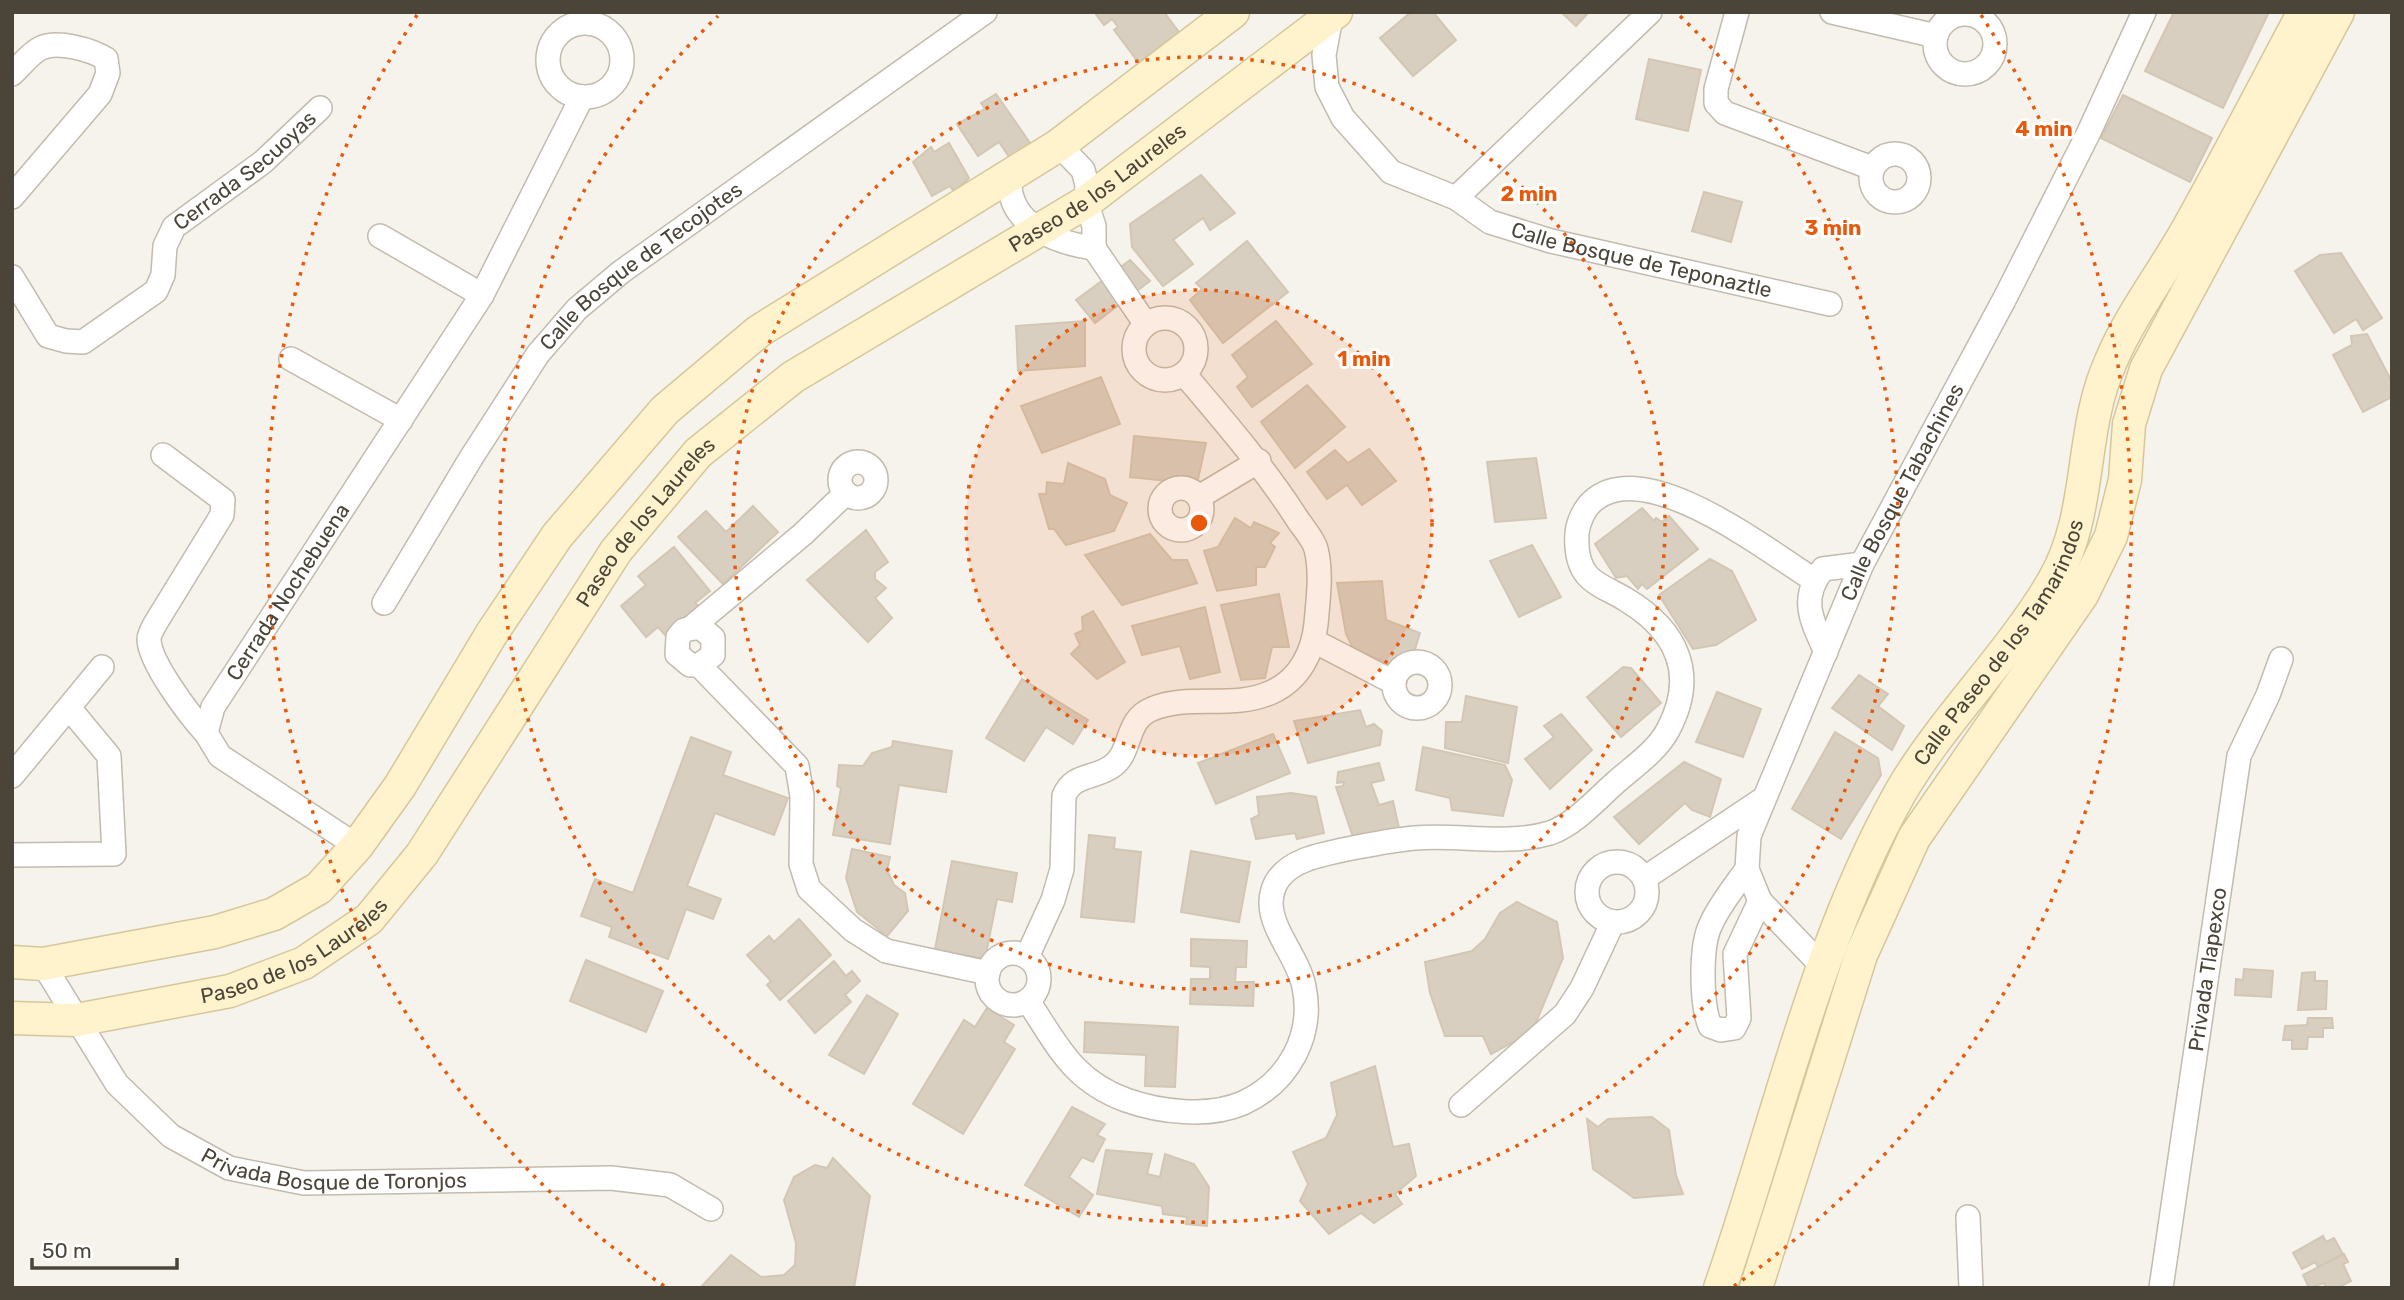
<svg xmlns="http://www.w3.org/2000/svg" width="2404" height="1300" viewBox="0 0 2404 1300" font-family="Rubik,sans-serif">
<rect width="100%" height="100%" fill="#f6f3ec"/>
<g fill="#d8cfc1" stroke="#d3c7b4" stroke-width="2">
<path d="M1164,12L1179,32L1139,63L1114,30L1118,27L1112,19L1104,25L1095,13Z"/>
<path d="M1411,12H1433L1456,40L1413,76L1380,38Z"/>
<path d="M1561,12H1589L1576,26Z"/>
<path d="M2174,12H2269L2223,108L2145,71Z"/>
<path d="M1649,59L1701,70L1688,131L1636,119Z"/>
<path d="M996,94L1035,150L1014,164L999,142L978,156L957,124L985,109L981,103Z"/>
<path d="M2123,95L2212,138L2190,182L2101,138Z"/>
<path d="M949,143L969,178L954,192L950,186L932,196L913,162L931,147L934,152Z"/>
<path d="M1201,175L1235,213L1210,230L1203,218L1173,240L1193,264L1163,286L1132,247L1130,224Z"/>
<path d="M1704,192L1742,202L1731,242L1692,231Z"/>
<path d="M1247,241L1288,292L1223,343L1190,300L1202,289L1196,283Z"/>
<path d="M2341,253L2382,318L2363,330L2356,319L2334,333L2295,271L2320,255Z"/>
<path d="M1130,260L1150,281L1095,323L1076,300Z"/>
<path d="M1085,321V366L1018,371L1016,326Z"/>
<path d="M1276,321L1312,364L1252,407L1237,387L1248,377L1232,355Z"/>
<path d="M2367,334L2392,382V397L2363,412L2333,355L2352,345L2351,336Z"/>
<path d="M1101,377L1120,424L1042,453L1021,406Z"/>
<path d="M1307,385L1345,427L1295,468L1261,422Z"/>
<path d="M1134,436L1206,443L1197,484L1130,477Z"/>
<path d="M1369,449L1396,481L1362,505L1347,485L1327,499L1307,472L1335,450L1348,463Z"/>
<path d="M1536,458L1546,518L1495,522L1487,462Z"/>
<path d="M1068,463L1105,479L1110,495L1127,503L1114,531L1066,545L1054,529H1049L1039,494H1046L1047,482L1064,484Z"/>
<path d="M753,506L778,532L723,584L678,537L706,511L726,532Z"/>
<path d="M1642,508L1654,521L1656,518L1662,522L1669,516L1698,549L1647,589L1642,584L1638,589L1627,576L1616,578L1595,544Z"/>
<path d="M1235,518L1251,528L1254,522L1279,533L1270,543L1275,547L1265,567H1256V585L1217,591L1204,551L1218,547Z"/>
<path d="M866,530L888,562L875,572V579L886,588L875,598L892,618L868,642L807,580Z"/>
<path d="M1150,534L1172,560H1187L1197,583L1122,605L1085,555Z"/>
<path d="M1532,545L1561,597L1519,617L1490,561Z"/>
<path d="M674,547L710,591L695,603L701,609L667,637L658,627L646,637L621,606L646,585L638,576Z"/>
<path d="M1710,559L1732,571L1756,620L1716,645L1693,649L1659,595Z"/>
<path d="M1382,581L1386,620L1420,633L1408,672L1353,648L1346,634L1337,583Z"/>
<path d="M1279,594L1289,647H1272L1265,678L1241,680L1221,605Z"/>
<path d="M1205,607L1220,672L1190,679L1180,646L1142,655L1132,626Z"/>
<path d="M1093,611L1125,662L1097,679L1071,654L1080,645L1075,634L1083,630L1082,617Z"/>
<path d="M1623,667L1631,668L1661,703L1621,737L1587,697Z"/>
<path d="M1859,675L1888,694L1878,706L1904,726L1892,750L1832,708Z"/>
<path d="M1022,679L1088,720L1073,744L1046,727L1024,761L986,738Z"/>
<path d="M1717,692L1761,709L1743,757L1696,742Z"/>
<path d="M1466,696L1517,707L1508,763L1445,748L1446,722H1462Z"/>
<path d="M1360,710L1366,727L1374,724L1382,731L1380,745L1308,763L1294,721Z"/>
<path d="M1561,714L1592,750L1550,789L1525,759L1554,737L1544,726Z"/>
<path d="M1835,732L1878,758L1881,775L1841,839L1792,809Z"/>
<path d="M1273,734L1290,773L1216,804L1198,763Z"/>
<path d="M691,737L731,752L723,775L788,798L774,835L715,813L687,886L721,899L713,919L686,909L668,959L609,937L612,927L581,916L595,879L633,893Z"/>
<path d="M893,741L952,751L946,792L899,785L890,844L833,835L841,788L837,786L839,765L863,766L872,753L892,747Z"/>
<path d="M1423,747L1505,765L1512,780L1503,816L1452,810L1450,798L1416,790Z"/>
<path d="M1684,762L1721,779L1710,817L1692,810L1685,803L1639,844L1614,817Z"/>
<path d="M1379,763L1384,780L1371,783L1379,805L1393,801L1399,828L1354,840L1336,787L1343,786L1344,782L1337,783L1338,772Z"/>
<path d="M1291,793L1316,797L1324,833L1297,839L1295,833L1256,839L1251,819L1259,815L1257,797Z"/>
<path d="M1089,835L1115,838L1114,849L1141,852L1134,922L1081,917Z"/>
<path d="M852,849L890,857L887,870L894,885L905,893L908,911L887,936L857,912L846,878Z"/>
<path d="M1191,851L1250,862L1239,922L1181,912Z"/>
<path d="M952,861L1017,873L1012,902L997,899L985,959L935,949Z"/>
<path d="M1517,902L1557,922L1563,958L1532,1032L1491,1054L1483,1036H1445L1430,993L1425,962L1472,951L1485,939L1500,913Z"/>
<path d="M799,919L831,955L780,1000L767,985L771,981L747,955L769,936L774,942Z"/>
<path d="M1191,939L1247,941L1246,967H1236L1235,982H1254L1253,1006L1190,1004L1191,979H1210V967L1191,966Z"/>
<path d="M586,960L663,991L646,1032L570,1001Z"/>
<path d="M834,961L846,976L852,971L860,981L845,995L851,1002L815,1033L788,1001Z"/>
<path d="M2244,969L2273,971L2271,997L2235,995L2236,979L2243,980Z"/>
<path d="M2315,972V981H2327L2326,1009L2298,1010L2302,973Z"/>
<path d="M867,995L898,1014L864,1074L829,1055Z"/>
<path d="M987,1008L1014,1025L1004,1042L1015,1049L963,1134L913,1104L964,1020L975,1027Z"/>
<path d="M2308,1018H2332L2333,1028H2323V1037H2308L2307,1049H2292V1040H2283L2285,1026L2307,1025Z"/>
<path d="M1085,1022L1178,1027L1175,1087L1145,1086L1146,1055L1084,1052Z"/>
<path d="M1375,1066L1393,1147L1409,1144L1416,1176L1395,1194L1402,1204L1374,1223L1361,1213L1329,1234L1300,1201L1308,1184L1293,1152L1326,1138L1337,1115L1331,1083Z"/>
<path d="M1072,1107L1105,1124L1097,1135L1105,1139L1093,1162L1082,1157L1069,1177L1093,1195L1079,1217L1025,1185Z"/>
<path d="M1652,1117L1669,1130L1676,1175L1683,1194L1634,1198L1593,1169L1587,1119L1598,1127L1608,1119Z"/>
<path d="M1106,1150L1152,1154L1147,1174L1160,1177L1165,1154L1194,1164L1209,1187L1207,1226L1186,1224L1187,1217L1163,1214L1162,1206L1097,1194Z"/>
<path d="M833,1158L870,1196L854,1288H700L731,1255L761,1277L784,1275L795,1265L796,1243L784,1200L794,1177L815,1165L827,1168Z"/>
<path d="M2323,1236L2326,1242L2334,1238L2343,1254L2318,1267L2315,1262L2302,1269L2293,1253Z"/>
<path d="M2344,1254L2348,1262L2343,1264L2351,1281L2337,1288H2326L2324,1283L2309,1288L2303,1275Z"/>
</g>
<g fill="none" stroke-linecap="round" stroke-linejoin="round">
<g stroke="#c2bbae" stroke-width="26">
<g id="street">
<path d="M1737,12L1716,89V103L1725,113L1872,168"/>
<path d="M1832,12L1936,36"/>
<circle cx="1965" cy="44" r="30"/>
<path id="s1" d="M1331,17L1324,55L1327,87L1343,118L1391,172L1456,198L1490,222L1551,241L1830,304"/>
<circle cx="585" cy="60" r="37"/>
<path d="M12,74C21,66 30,53 41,48C58,40 92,50 106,59L108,73L100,94L12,197"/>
<circle cx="1895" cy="178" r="24"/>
<path d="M1010,179C1007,224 1056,243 1094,248V226L1086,202L1087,185L1083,170L1059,145"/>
<path d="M1456,198L1650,12"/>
<path d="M380,236L482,295"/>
<path d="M1094,248L1145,323"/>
<path id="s2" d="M12,277L48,336L66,341L83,342L156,291L163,275L165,246L174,227L263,162L320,108"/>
<circle cx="1165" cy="349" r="31"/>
<path d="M291,359L401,420"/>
<path d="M163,455L223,500L222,515L155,624C153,628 149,635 149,639C149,662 190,716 206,733"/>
<circle cx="858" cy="480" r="18"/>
<circle cx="1181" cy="509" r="21"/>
<path d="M1199,497L1259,461"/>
<path id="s3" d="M384,603L471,458L538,354L577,309L621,272L985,12"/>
<path d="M692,627L803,534L846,493"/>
<path d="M1314,641L1393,682"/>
<path d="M1826,652C1812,621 1799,599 1823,569L1862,564"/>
<circle cx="1417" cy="685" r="23"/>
<path d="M699,665L713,655V638L700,627L684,630L678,637L677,654L690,665H699L797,766L802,796L801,864L809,889L853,930L886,951L988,973"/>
<path d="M12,776L102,667"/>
<path id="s4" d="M357,846L220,756L206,733L213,707L482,295L582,97"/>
<path d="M12,855L114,854L109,756L70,709"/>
<circle cx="1617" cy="892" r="30"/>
<path d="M1747,869C1735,886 1720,904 1711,924C1700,945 1701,1004 1710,1026L1721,1030L1734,1028L1739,1018L1735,954L1760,901"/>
<path d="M1645,878L1763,799"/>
<circle cx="1013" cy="979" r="26"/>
<path d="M1027,957L1053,900L1062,869L1064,796C1073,774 1093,779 1111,767C1133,753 1124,720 1152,709C1189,693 1233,710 1272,692C1300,679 1313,652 1316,624C1318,601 1322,572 1316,549C1313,538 1302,527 1296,517C1263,466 1224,421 1185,375"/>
<path id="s5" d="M43,964L117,1084L171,1136L229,1168L304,1183L611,1178L670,1185L711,1209"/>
<path id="s6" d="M1824,968L1760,901L1747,869L1749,836L1862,564L2004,300L2089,132L2144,12"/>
<path d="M1028,1001C1058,1046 1072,1080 1126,1100C1159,1112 1209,1118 1243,1103C1289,1082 1314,1035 1304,987C1299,959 1272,932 1271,904C1271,881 1285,868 1305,860C1325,852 1392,840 1415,838C1460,834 1506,846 1550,833C1574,825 1597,799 1615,783C1633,767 1657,751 1668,730C1698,674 1677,630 1625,599C1614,592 1595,585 1587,575C1577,563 1576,548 1577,533C1578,522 1585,507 1594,500C1647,456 1766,550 1814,580"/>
<path d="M1461,1105L1565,1014L1582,988L1613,922"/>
<path d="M1968,1217L1971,1288"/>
<path id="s7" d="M2161,1288L2239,756L2268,695L2281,659"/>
</g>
</g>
<g stroke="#d6c79b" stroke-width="35">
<g id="secondary">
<path d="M12,962L43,964L215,932L274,914L319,888L357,846L400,786L492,633L557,536L665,410L759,331L1059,145L1233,12"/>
<path id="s8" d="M12,1018L77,1020L230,991L304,963L369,919L422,854L616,551L698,453L793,377L1086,202L1336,12"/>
<path id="s9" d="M1720,1288C1777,1125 1815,944 1900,793C1942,720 2012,653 2054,580C2093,512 2079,431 2111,361C2130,316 2162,274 2186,232C2227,159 2265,85 2304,12"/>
<path d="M1756,1288L1861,955L1914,838L2082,595L2111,536L2125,480L2129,424L2146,369L2338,12"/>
</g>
</g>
<use href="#street" stroke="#fff" stroke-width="23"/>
<use href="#secondary" stroke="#fff3cd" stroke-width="32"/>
</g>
<circle cx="1199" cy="523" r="233" fill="#e8590c" fill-opacity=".12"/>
<g fill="none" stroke="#e8590c" stroke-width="3.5" stroke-dasharray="3.5 7">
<circle cx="1199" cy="523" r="233"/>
<circle cx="1199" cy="523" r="466"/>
<path d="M1680 16A699 699 0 1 1 718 16"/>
<path d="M664 1286A932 932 0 0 1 417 15M1981 15A932 932 0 0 1 1734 1286"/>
</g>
<g text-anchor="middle" stroke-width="6" stroke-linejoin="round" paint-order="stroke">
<g font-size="21" fill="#4b4439" stroke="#fff">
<text dy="7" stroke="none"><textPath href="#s2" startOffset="352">Cerrada Secuoyas</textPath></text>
<text dy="7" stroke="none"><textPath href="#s8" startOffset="1430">Paseo de los Laureles</textPath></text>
<text dy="7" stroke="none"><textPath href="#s1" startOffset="446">Calle Bosque de Teponaztle</textPath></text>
<text dy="7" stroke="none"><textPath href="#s3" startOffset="429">Calle Bosque de Tecojotes</textPath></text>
<text dy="7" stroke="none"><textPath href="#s6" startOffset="537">Calle Bosque Tabachines</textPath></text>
<text dy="7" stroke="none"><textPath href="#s8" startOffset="863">Paseo de los Laureles</textPath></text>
<text dy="7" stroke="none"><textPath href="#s4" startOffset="355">Cerrada Nochebuena</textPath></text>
<text dy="7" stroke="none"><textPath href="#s9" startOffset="709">Calle Paseo de los Tamarindos</textPath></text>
<text dy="7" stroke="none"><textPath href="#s8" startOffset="296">Paseo de los Laureles</textPath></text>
<text dy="7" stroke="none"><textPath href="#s7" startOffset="322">Privada Tlapexco</textPath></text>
<text dy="7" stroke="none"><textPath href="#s5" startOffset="387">Privada Bosque de Toronjos</textPath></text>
</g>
</g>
<circle cx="1199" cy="523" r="10" fill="#e8590c" stroke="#fff" stroke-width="3.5"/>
<g font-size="21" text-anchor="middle" font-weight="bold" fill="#e8590c" stroke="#fff" stroke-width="6" stroke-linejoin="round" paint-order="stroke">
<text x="2044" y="136">4 min</text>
<text x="1529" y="201">2 min</text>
<text x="1833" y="235">3 min</text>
<text x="1364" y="366">1 min</text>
</g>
<rect width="2404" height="1300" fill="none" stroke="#4b4439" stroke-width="28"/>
<path d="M32 1258v10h145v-10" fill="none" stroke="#4b4439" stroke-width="3.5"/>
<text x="42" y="1258" font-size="21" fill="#4b4439" stroke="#ffffff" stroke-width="5" paint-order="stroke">50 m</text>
</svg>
